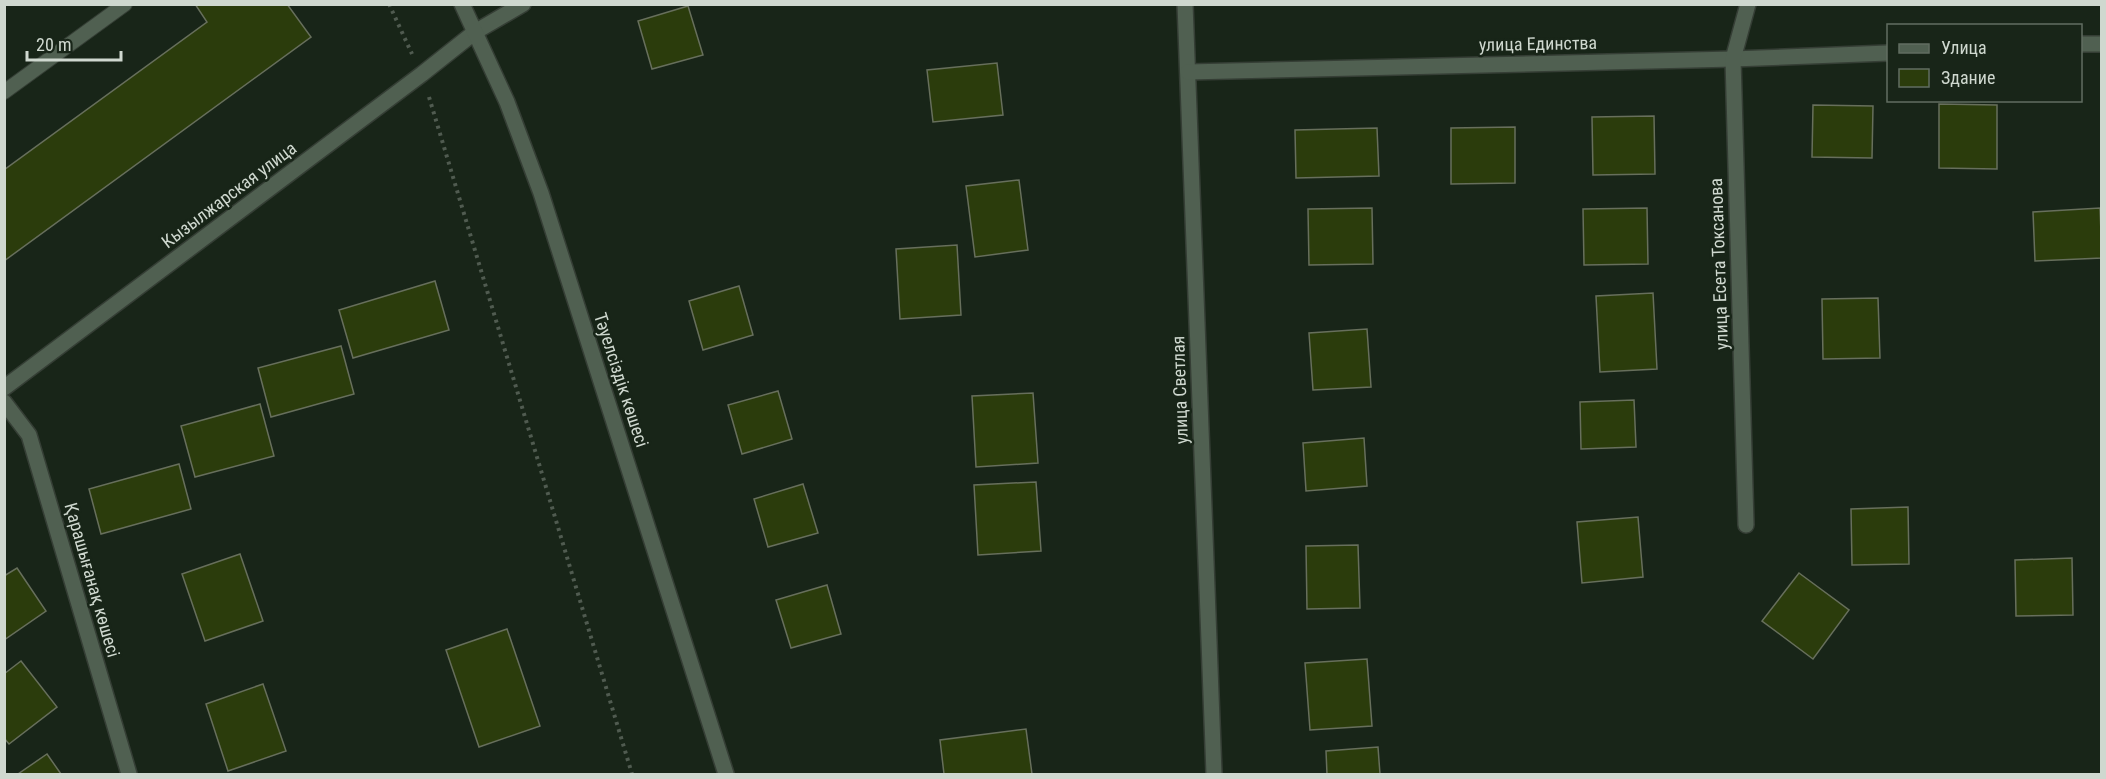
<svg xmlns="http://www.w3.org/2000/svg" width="2106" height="779" viewBox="0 0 2106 779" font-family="'Roboto Condensed',sans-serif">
<rect width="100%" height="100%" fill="#182518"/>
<g fill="#2b3c0c" stroke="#676f5c" stroke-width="1.5">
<path d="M195,4H287L311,37L4,261V170L207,22Z"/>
<path d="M688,6L703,55L652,69L638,21Z"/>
<path d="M997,63L1003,115L933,122L927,70Z"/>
<path d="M1939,104L1997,105V169L1939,168Z"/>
<path d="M1813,105L1873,106L1872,158L1812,157Z"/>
<path d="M1654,116L1655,174L1593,175L1592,117Z"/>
<path d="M1515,127V183L1451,184V128Z"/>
<path d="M1377,128L1379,176L1296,178L1295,130Z"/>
<path d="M1019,180L1028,250L975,257L966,186Z"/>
<path d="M1372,208L1373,264L1309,265L1308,209Z"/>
<path d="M1647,208L1648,264L1584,265L1583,209Z"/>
<path d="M2100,208L2102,258L2035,261L2033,212Z"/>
<path d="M957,245L961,315L900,319L896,249Z"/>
<path d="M435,281L449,330L353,358L339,310Z"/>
<path d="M739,286L753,335L703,350L689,301Z"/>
<path d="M1653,293L1657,369L1600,372L1596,296Z"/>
<path d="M1878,298L1880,358L1823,359L1822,299Z"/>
<path d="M1367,329L1371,387L1313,390L1309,333Z"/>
<path d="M341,346L354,394L271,417L258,368Z"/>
<path d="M778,391L792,439L742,454L728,405Z"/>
<path d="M1033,393L1038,463L976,467L972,396Z"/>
<path d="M1634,400L1636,447L1581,449L1580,402Z"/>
<path d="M260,404L274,456L195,477L181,426Z"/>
<path d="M1364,438L1367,486L1306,491L1303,443Z"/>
<path d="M179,464L191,509L101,534L89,489Z"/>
<path d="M1036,482L1041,551L978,555L974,485Z"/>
<path d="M803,484L818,533L768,547L754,499Z"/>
<path d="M1908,507L1909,564L1852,565L1851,509Z"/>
<path d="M1638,517L1643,577L1582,583L1577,522Z"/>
<path d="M1358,545L1360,608L1307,609L1306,546Z"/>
<path d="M240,554L263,621L205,641L182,574Z"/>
<path d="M2072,558L2073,615L2016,616L2015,560Z"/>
<path d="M17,568L46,611L4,640V576Z"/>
<path d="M1799,573L1849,610L1813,659L1762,621Z"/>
<path d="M827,585L841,634L791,648L776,600Z"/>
<path d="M507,629L540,726L479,747L446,650Z"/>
<path d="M1367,659L1372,726L1310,730L1305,663Z"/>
<path d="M21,661L57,707L9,744L4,738V674Z"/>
<path d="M263,684L286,751L228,771L206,704Z"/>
<path d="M1026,729L1032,774H944L940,740Z"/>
<path d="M1378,747L1380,774H1327L1326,751Z"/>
<path d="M47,754L61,774H18Z"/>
</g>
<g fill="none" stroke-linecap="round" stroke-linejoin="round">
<g stroke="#353e35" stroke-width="16">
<path id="service" d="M4,92L125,4"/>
</g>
<g stroke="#353e35" stroke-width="18">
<g id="minor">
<path d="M1185,4L1214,774"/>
<path d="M475,32L523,4"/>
<path d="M2080,44H2102"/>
<path d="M1188,72L1733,59L1888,53"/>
<path d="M4,402L29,435L129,774"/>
<path d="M1746,525L1733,59L1748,4"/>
</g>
</g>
<g stroke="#353e35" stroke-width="18">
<path id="tertiary" d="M4,388L422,74L475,32"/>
</g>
<g stroke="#353e35" stroke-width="18">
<path id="secondary" d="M462,4L507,102L541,193L726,774"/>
</g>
<g stroke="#505b50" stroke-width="4" stroke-dasharray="3 4.5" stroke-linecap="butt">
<path d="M389,4L412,54"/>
<path d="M429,97L632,774"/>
</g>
<use href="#service" stroke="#506051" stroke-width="14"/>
<use href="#minor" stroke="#506051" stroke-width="15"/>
<use href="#tertiary" stroke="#506051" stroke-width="15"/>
<use href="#secondary" stroke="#506051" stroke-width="15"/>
</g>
<g text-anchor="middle" stroke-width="5" stroke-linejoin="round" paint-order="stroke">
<g font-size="18" fill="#cfd8cf" stroke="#182518">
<text transform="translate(1538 44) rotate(-1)" y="6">улица Единства</text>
<text transform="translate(229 195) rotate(-37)" y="6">Кызылжарская улица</text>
<text transform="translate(1719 264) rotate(-92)" y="6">улица Есета Токсанова</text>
<text transform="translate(621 380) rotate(72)" y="6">Тәуелсіздік көшесі</text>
<text transform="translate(1180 390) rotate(-92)" y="6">улица Светлая</text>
<text transform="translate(92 580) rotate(74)" y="6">Қарашығанақ көшесі</text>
</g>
</g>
<rect width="2106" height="779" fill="none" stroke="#cfd8cf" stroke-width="12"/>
<rect x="1887" y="24" width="195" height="78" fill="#182518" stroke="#616d61" stroke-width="1.5"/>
<rect x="1899" y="44" width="30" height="9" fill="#506051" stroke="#616d61" stroke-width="1.5"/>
<text x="1941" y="54" font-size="18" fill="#cfd8cf">Улица</text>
<rect x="1899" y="69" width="30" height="18" fill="#2b3c0c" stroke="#616d61" stroke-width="1.5"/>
<text x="1941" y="84" font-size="18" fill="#cfd8cf">Здание</text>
<path d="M27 51v9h94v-9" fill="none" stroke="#cfd8cf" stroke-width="3"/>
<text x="36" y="51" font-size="18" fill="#cfd8cf" stroke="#182518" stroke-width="4.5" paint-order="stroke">20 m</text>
</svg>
